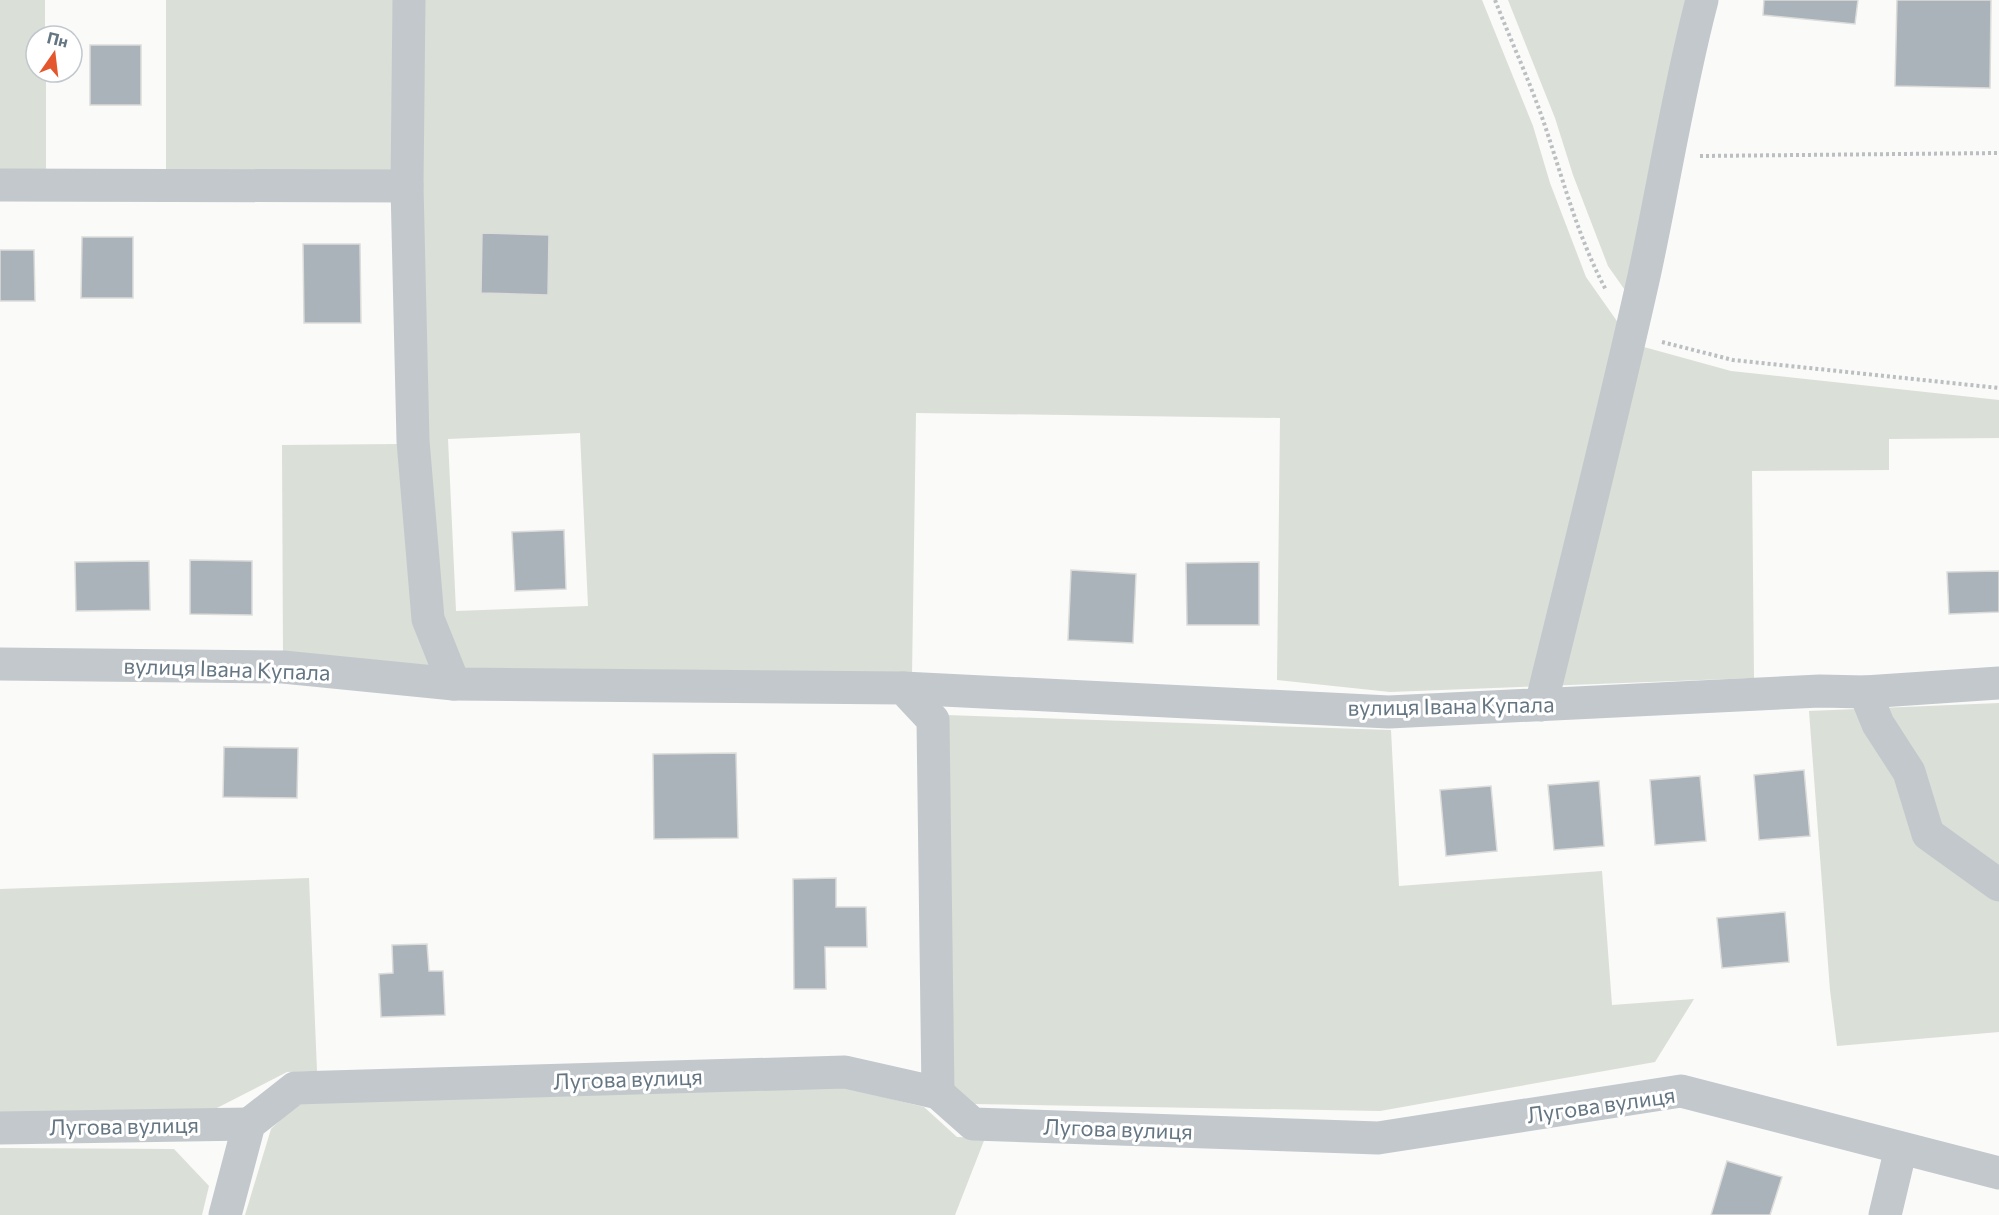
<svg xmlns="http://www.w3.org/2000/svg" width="1999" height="1215" viewBox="0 0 1999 1215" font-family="Commissioner,sans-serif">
<rect width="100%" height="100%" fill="#fafaf8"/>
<g fill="#dadfd7" fill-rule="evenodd">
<path d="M0,0H45V36H36V72H46V176H0Z"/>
<path d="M166,0H399L397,176H166Z"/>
<path d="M418,0H1482L1533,126L1550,183L1586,277L1633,344L1731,371L1999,400V438L1889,439V470L1752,471L1754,678L1390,692L1277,680L1280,418L916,413L912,675L459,670L438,617L422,441ZM580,433L588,606L456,611L448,439Z"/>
<path d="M1508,0H1691L1634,303L1608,266L1573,175L1555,118Z"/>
<path d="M401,444L437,669L283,655L282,445Z"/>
<path d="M1999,703V1032L1837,1046L1830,990L1809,711Z"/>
<path d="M946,715L1391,730L1399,886L1602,871L1612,1005L1694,999L1655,1062L1380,1111L974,1104L950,1084Z"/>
<path d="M309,878L317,1071L287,1072L213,1110L0,1113V889Z"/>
<path d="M843,1087L924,1107L957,1137L985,1138L955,1215H245L271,1129L299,1101Z"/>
<path d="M0,1148L174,1149L209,1186L202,1215H0Z"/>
</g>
<g fill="#aab3b9" stroke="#dcdcda" stroke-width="1.5">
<path d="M1764,0H1858L1855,24L1763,15Z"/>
<path d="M1897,0H1991L1990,88L1895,86Z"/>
<rect x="90" y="45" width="51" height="60"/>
<path d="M482,233L549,235L548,295L481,293Z"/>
<path d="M82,237H133V298H81Z"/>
<path d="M303,244H360L361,323H304Z"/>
<path d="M0,250H34L35,301H0Z"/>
<path d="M564,530L566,589L515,591L512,532Z"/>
<path d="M190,560L252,561V615L190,614Z"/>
<path d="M149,561L150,610L76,611L75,562Z"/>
<path d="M1259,562V625H1187L1186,563Z"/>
<path d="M1071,570L1136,574L1133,643L1068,640Z"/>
<path d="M1999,571V612L1949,614L1947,572Z"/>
<path d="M224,747L298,748L297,798L223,797Z"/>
<path d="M736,753L738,838L654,839L653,754Z"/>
<path d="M1804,770L1810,836L1759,840L1754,775Z"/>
<path d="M1700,776L1706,841L1655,845L1650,780Z"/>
<path d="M1599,781L1604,846L1554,850L1548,785Z"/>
<path d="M1491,786L1497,851L1446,856L1440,790Z"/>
<path d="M836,878V907H866L867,947H825L826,989H794L793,879Z"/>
<path d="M1785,912L1789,962L1722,968L1717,918Z"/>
<path d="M427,944L429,971H443L445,1015L381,1017L379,974L393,973L392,945Z"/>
<path d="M1727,1161L1782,1177L1770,1215H1711Z"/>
</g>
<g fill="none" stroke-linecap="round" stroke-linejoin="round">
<g stroke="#bbbfc2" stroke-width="4" stroke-dasharray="3 3" stroke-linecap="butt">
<path d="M1495,0C1511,41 1530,82 1544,123C1563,179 1578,238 1606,290"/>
<path d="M1700,156L1999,153"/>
<path d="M1662,342L1733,360L1999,388"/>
</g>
<g stroke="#c3c8cc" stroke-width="33">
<path d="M409,0L407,186L413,441L428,619L454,684"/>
<path d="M0,185L407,186"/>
<path d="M0,664L283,667L454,684L903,688L933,720L938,1093"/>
<path d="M903,688L1389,712L1820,691L1865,692L1999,683"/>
<path d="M1865,692L1878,724L1909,772L1928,834L1999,885"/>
<path d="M1541,705C1576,562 1612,419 1644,276C1664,184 1678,91 1702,0"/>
<path d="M0,1128L249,1124"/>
<path d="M225,1215L249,1124L295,1088L845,1072L938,1093L973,1124L1378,1138L1681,1091L1999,1173"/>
<path d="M1885,1215L1901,1148"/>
</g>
</g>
<g text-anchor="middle" stroke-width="6" stroke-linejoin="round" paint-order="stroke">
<g font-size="22" fill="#657683" stroke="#fff">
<text transform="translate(227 669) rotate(2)" y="8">вулиця Івана Купала</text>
<text transform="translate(1451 706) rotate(-1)" y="8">вулиця Івана Купала</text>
<text transform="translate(628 1079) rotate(-2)" y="8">Лугова вулиця</text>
<text transform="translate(1601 1105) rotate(-8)" y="8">Лугова вулиця</text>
<text transform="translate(124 1126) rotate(-1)" y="8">Лугова вулиця</text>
<text transform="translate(1118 1129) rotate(2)" y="8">Лугова вулиця</text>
</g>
</g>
<g transform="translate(54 54) rotate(14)"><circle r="28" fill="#ffffff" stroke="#c1c8cd" stroke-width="1.5"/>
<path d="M0-4.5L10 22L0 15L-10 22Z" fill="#e4572e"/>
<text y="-9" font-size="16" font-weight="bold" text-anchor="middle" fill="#657683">Пн</text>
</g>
</svg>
